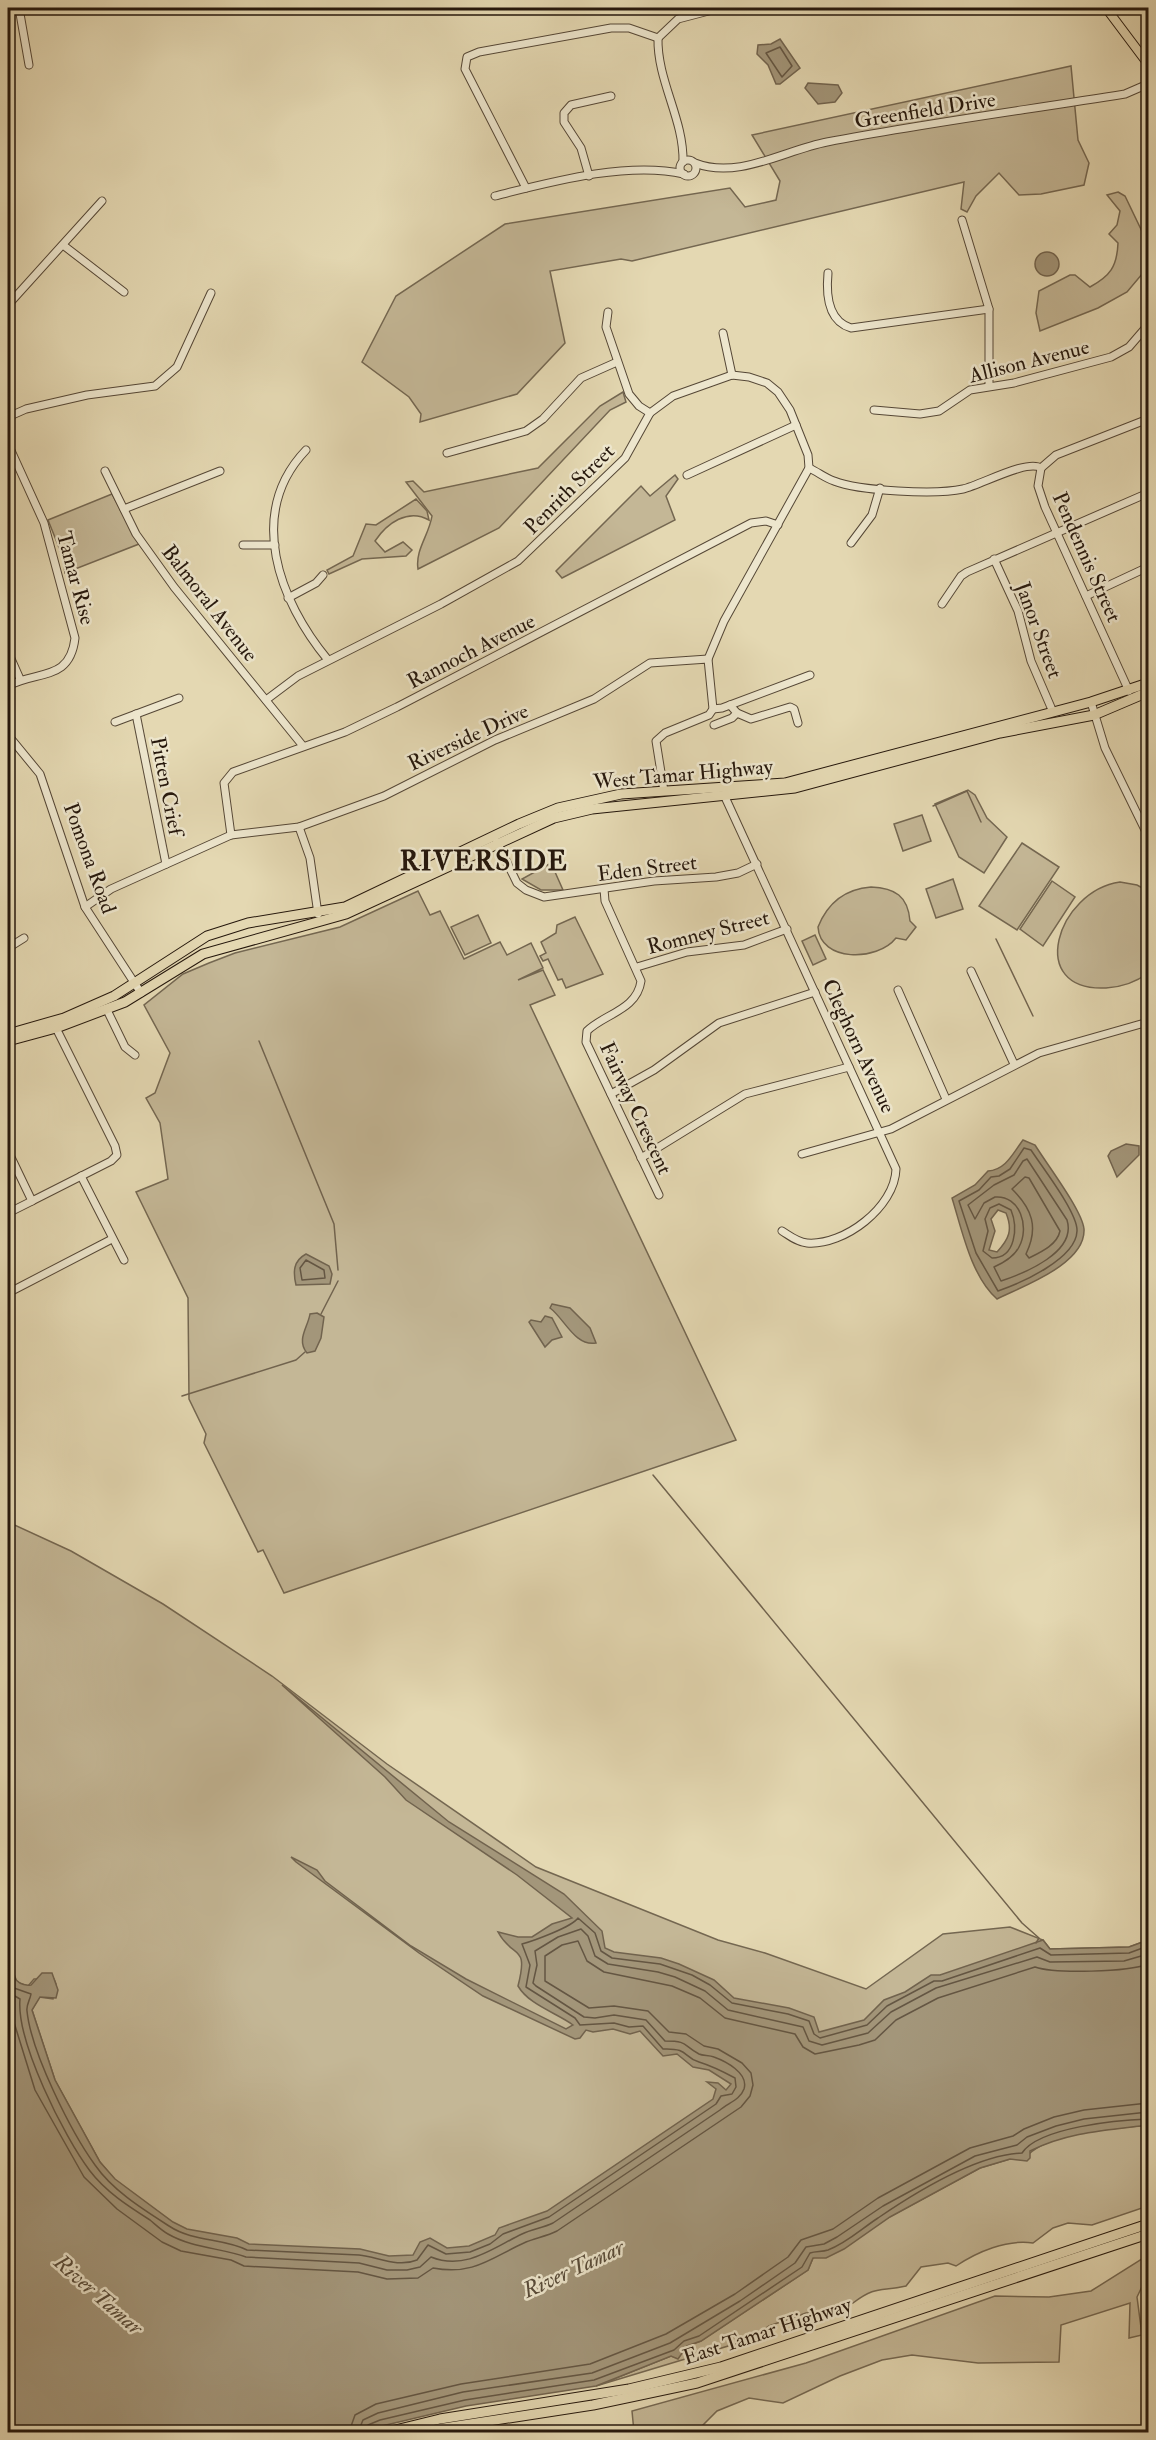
<svg xmlns="http://www.w3.org/2000/svg" width="1156" height="2440" viewBox="0 0 1156 2440" font-family="'IM FELL Double Pica',serif">
<rect width="100%" height="100%" fill="#e4d8b2"/>
<filter id="stains"><feTurbulence type="fractalNoise" baseFrequency=".00333" numOctaves="4"/><feColorMatrix values="0 0 0 0 .2 0 0 0 0 .09 0 0 0 0 .02 0 0 0 .5 -.17"/></filter>
<radialGradient id="worn" r=".72"><stop offset=".6" stop-color="#630" stop-opacity="0"/><stop offset="1" stop-color="#630" stop-opacity=".3"/></radialGradient>
<g fill="#c4b796" stroke="#746751" stroke-width="1.5">
<path d="M1071,66L1078,140L1089,163L1084,185L1041,194L1019,195L999,173L976,196L967,212L961,209L964,182L632,261L621,259L550,271L565,343L517,394L420,422L421,414L409,397L362,362L396,296L505,224L730,188L745,207L776,200L780,181L752,135Z"/>
<path d="M1118,192L1125,196L1148,244V267L1127,292L1098,308L1040,331L1036,313L1039,291L1070,275H1075L1090,287C1110,276 1117,267 1118,243L1109,234L1117,225L1120,211L1107,195Z"/>
<path d="M623,392L626,402L610,410L499,528L418,569C415,550 429,535 432,516L406,482L413,481L424,492L538,468L600,406Z"/>
<path d="M675,475L678,479L666,496L675,520L562,578L556,571L641,486L650,496Z"/>
<path d="M112,494L139,544L65,573L62,555L48,520Z"/>
<path d="M416,499L427,511L429,520C408,508 387,523 375,541L385,552L403,542L412,550L406,556L362,559L329,574L327,570L353,556L366,524L376,525Z"/>
<path d="M968,790L975,795L987,818L1007,837L984,873L959,857L935,804Z"/>
<path d="M922,815L931,841L903,851L894,824Z"/>
<path d="M1022,843L1059,867L1017,930L979,906Z"/>
<path d="M551,863L563,890H541L522,879Z"/>
<path d="M953,879L963,909L936,918L926,889Z"/>
<path d="M1052,881L1075,897L1043,946L1020,929Z"/>
<path d="M1120,882L1137,885L1148,891V973C1135,983 1122,987 1106,988C1025,992 1057,891 1120,882Z"/>
<path d="M871,887C895,888 908,896 910,921L916,927L906,940L896,938C877,962 820,962 818,927C828,902 845,889 871,887Z"/>
<path d="M418,891L430,915L440,911L464,959L500,942L507,955L531,943L543,968L518,980L543,970L555,995L530,1005L736,1440L284,1593L263,1550L258,1552L204,1443L206,1434L189,1399L188,1298L136,1192L168,1179L160,1123L146,1098L155,1093L170,1053L144,1005L183,974L209,963L235,953L340,927Z"/>
<path d="M478,915L491,943L465,955L451,927Z"/>
<path d="M575,917L603,974L566,988L562,979L558,980L548,959L543,961L540,956L546,953L541,942L556,933L557,925Z"/>
<path d="M815,935L826,959L813,965L802,941Z"/>
<path d="M8,1522L71,1551L163,1604L272,1676L387,1764L536,1867L718,1940L765,1953L866,1989L943,1934L1010,1927L1043,1940L1050,1949L1129,1947L1148,1940L489,2262L214,2299L100,2162L55,2080L32,2010L39,1997L53,1999L56,1984L54,1979H34L28,1986L17,1982L8,1958Z"/>
<path d="M1148,2125V2206L1092,2225L1068,2223L1053,2228L1033,2243C1007,2239 977,2252 956,2266L948,2263L921,2267L906,2286C880,2292 877,2285 853,2303H845L830,2311L806,2313L769,2326L748,2340L596,2386L671,2356L678,2358L687,2346L701,2341L808,2270L813,2258L980,2168L1010,2159H1024C1046,2131 1114,2129 1148,2125Z"/>
<path d="M1148,2255V2274L1137,2297L1142,2335L1129,2338L1130,2303L1061,2325L1059,2362L978,2363L912,2355L882,2360L840,2376L783,2403L749,2398L717,2411L696,2432H634L632,2411L806,2363L995,2296L1049,2297L1091,2291Z"/>
</g>
<g fill="#a3967a" stroke="#71634e" stroke-width="1.5" fill-rule="evenodd">
<path d="M780,39L800,68L780,84H776L768,65L757,54L758,45L771,44Z"/>
<path d="M808,83L838,85L842,93L835,102L818,104L805,88Z"/>
<circle cx="1047" cy="264" r="12"/>
<path d="M1023,1140L1035,1145C1046,1163 1082,1210 1084,1229C1086,1264 1023,1286 997,1299C971,1276 962,1230 952,1198L975,1185L988,1171C1006,1170 1013,1153 1023,1140ZM998,1210L1006,1213C1013,1230 1009,1239 997,1252L989,1250L995,1231L991,1219Z"/>
<path d="M1126,1144L1139,1146V1155L1117,1177L1108,1156L1111,1151Z"/>
<path d="M306,1254L329,1266L332,1274L330,1284L296,1285C293,1272 293,1261 306,1254Z"/>
<path d="M552,1304L570,1308L590,1328L596,1343C575,1347 564,1318 550,1308Z"/>
<path d="M317,1313L324,1317L321,1338L315,1351L307,1353C296,1340 308,1327 310,1314Z"/>
<path d="M545,1316L552,1318L562,1337L552,1340L545,1347L529,1322L531,1320L541,1322Z"/>
<path d="M282,1685L449,1822L564,1894L602,1931L605,1948L614,1952L661,1958L679,1964L714,1980L734,1998L789,2008L814,2017L819,2032L864,2020L884,2000L905,1992L931,1975H940L1043,1940L1050,1949L1129,1947L1148,1940V2125C1108,2130 1067,2132 1030,2151V2158L1027,2161L1010,2159L980,2168L890,2217L844,2249L826,2258H813L808,2270L701,2341L687,2346L678,2359L671,2356L596,2386L466,2406L382,2426L365,2432H10L8,2431V1958C11,1972 14,1987 31,1985L42,1973H52L58,1990L56,1998L40,1997L32,2010L55,2080L100,2162L115,2179L173,2222L187,2229L237,2238L249,2244L360,2249L389,2256L413,2255L420,2242L430,2238L447,2248L469,2246L495,2235L499,2228L547,2211L713,2099L716,2089L707,2082L718,2083L726,2090L731,2084L709,2070L693,2067L677,2054L663,2056L640,2031L630,2034L613,2029L593,2032L586,2030L580,2038L575,2039L483,1996L419,1953L296,1862L291,1857L317,1870L325,1881L411,1946L466,1979L566,2029L573,2025C557,2013 529,2005 518,1986C529,1943 513,1960 498,1932L518,1937H532L552,1924L572,1918L517,1875L406,1800L385,1777Z"/>
</g>
<g fill="none" stroke-linecap="round" stroke-linejoin="round">
<g stroke="#645643" stroke-width="1.5">
<path d="M780,47L792,66L782,77L766,53Z"/>
<path d="M1024,1148L1031,1150C1042,1167 1078,1213 1077,1231C1076,1259 1021,1283 998,1291L976,1253L959,1201L979,1190L991,1177L999,1176L1010,1169Z"/>
<path d="M1027,1159L1067,1220C1077,1252 1025,1273 1001,1281L994,1267C1003,1263 1014,1257 1019,1247C1030,1227 1020,1195 995,1197L984,1203L975,1219L968,1205L994,1185L1014,1175L1023,1161Z"/>
<path d="M1025,1177L1029,1178L1060,1231C1057,1245 1041,1252 1029,1258L1026,1254C1039,1227 1032,1209 1012,1189Z"/>
<path d="M999,1204L1011,1210C1018,1227 1016,1258 992,1258L983,1251L988,1231L985,1219L990,1208Z"/>
<path d="M306,1260L324,1270L325,1278L302,1280L300,1268Z"/>
<path d="M8,1979L14,1988L31,1994C30,2000 26,2005 27,2011C31,2052 71,2132 95,2165C113,2191 144,2210 169,2226C193,2242 223,2238 247,2250C284,2252 322,2253 359,2255C378,2257 398,2268 417,2260L428,2245L446,2254L470,2252L490,2244L503,2234L549,2217L716,2104L721,2096L732,2094L736,2087L735,2078C722,2071 712,2066 699,2062C682,2057 690,2048 663,2049L643,2026L629,2027L614,2023L580,2025L575,2018L526,1987L530,1965L522,1944C533,1941 572,1927 578,1918L595,1933L601,1951L612,1958L660,1964L692,1975L710,1985L732,2003L788,2014L809,2021L814,2034L820,2038L867,2025L887,2006L934,1981H942L1040,1948L1051,1955L1129,1953L1148,1946"/>
<path d="M8,1992L20,1999C16,2041 64,2137 90,2171C106,2192 128,2206 150,2220C156,2225 161,2230 168,2234C192,2248 221,2248 246,2257L359,2263L387,2270H407L420,2267L431,2257C465,2271 493,2248 522,2234C532,2229 543,2228 553,2223L720,2110C728,2103 740,2100 744,2089C749,2073 725,2061 714,2057C709,2055 703,2056 699,2054C682,2045 689,2041 665,2041L646,2020L614,2015L595,2018L584,2017L536,1986L533,1983L537,1965L535,1951L558,1937L581,1929L588,1936L595,1956L608,1964L658,1972L675,1977L705,1991L728,2010L803,2027L809,2041L822,2045L868,2033L891,2012L936,1988L1037,1957L1050,1962L1124,1961L1148,1954"/>
<path d="M8,2003L35,2090L84,2177L117,2209L162,2242L181,2251L231,2260L244,2266L358,2272L387,2279L418,2278L433,2268C474,2276 492,2257 526,2242C536,2238 547,2236 557,2231L741,2107L750,2096L753,2085L751,2073L742,2063L718,2049L704,2046L686,2034L669,2032L648,2011L614,2006L589,2008L545,1981V1956L562,1945L578,1941L587,1961L604,1972L672,1986L700,1998L725,2018L795,2034L803,2047L815,2054L859,2045L875,2040L896,2020L938,1998L1035,1967C1055,1974 1128,1972 1148,1964"/>
<path d="M349,2432L355,2415L376,2404L461,2384L590,2364L666,2334L735,2294L788,2257L801,2240L833,2229L878,2198L970,2148L1013,2136L1024,2129L1054,2117L1084,2110L1148,2103"/>
<path d="M358,2432L363,2420L378,2413L463,2392L592,2373L670,2343L740,2301L795,2263L806,2247L824,2244L837,2237L883,2206L975,2156L1017,2145L1027,2137L1056,2126L1084,2119L1148,2112"/>
<path d="M365,2432L368,2425L380,2420L465,2400L594,2380L674,2350L684,2341L699,2336L802,2267L810,2253C816,2251 822,2252 828,2250C847,2243 861,2229 878,2218C916,2192 975,2155 1022,2153C1039,2127 1119,2120 1148,2119"/>
</g>
<g stroke="#71634e" stroke-width="1.5">
<path d="M933,806L967,791L981,822"/>
<path d="M996,939L1033,1016"/>
<path d="M259,1041L334,1224L338,1270"/>
<path d="M321,1314L338,1281"/>
<path d="M182,1396L296,1360L305,1352"/>
<path d="M653,1475L1022,1923L1039,1938L1036,1943"/>
</g>
<g stroke="#554736" stroke-width="9">
<g id="minor">
<path d="M19,8L29,65"/>
<path d="M658,38C657,81 684,119 683,162"/>
<path d="M658,38L678,19L720,8"/>
<circle cx="688" cy="168" r="8"/>
<path d="M695,163C738,180 785,150 827,142C926,123 1026,110 1125,94L1148,84"/>
<path d="M589,176L581,148L564,122V113L571,105L611,96"/>
<path d="M526,188L465,69L467,57L479,52L611,28H629L658,38"/>
<path d="M495,196C551,182 627,161 684,174"/>
<path d="M962,220L989,309V385"/>
<path d="M63,245L124,292"/>
<path d="M828,273C826,294 828,321 851,328L989,309"/>
<path d="M8,305L102,201"/>
<path d="M608,312L606,327L629,394L639,406L650,413"/>
<path d="M723,333L732,375"/>
<path d="M874,410L920,414L939,411L970,390L1014,383L1111,357L1129,347L1148,325"/>
<path d="M8,417L26,409L87,395L155,386L177,367L211,293"/>
<path d="M8,444L44,523L75,638C70,682 37,670 8,686"/>
<path d="M306,450C246,513 279,601 328,660"/>
<path d="M447,453L526,431L543,419L581,378L617,362"/>
<path d="M809,468C818,472 825,478 834,481C859,491 936,495 963,489C981,485 1027,459 1041,468L1056,455L1148,419"/>
<path d="M1041,468L1038,486L1045,507L1129,691"/>
<path d="M105,471L136,534L174,587L303,746"/>
<path d="M687,475L796,425"/>
<path d="M124,509L220,471"/>
<path d="M851,543L872,515L880,488"/>
<path d="M243,545H275"/>
<path d="M994,559L1018,611L1031,661L1053,712"/>
<path d="M1086,596L1148,567"/>
<path d="M288,598L316,583L323,575"/>
<path d="M942,604L961,576L967,572L1148,493"/>
<path d="M8,652L20,679"/>
<path d="M266,700L298,676L441,604L518,561L625,458L650,413L673,396L732,375L749,377L767,383L778,392L790,410L808,455L809,468L724,621L708,659"/>
<path d="M1091,702L1105,748L1148,836"/>
<path d="M730,705L737,713L751,719L790,707L794,709L798,723"/>
<path d="M713,709L722,708L810,675"/>
<path d="M136,714L166,864"/>
<path d="M115,722L179,698"/>
<path d="M714,725L732,718L737,713"/>
<path d="M8,735L40,774L85,907L141,993"/>
<path d="M725,797L896,1169C895,1207 844,1246 807,1243C797,1242 790,1236 782,1231"/>
<path d="M299,827L310,858L318,914"/>
<path d="M231,835L224,783L233,772L345,732L397,707L751,523L766,521L778,525"/>
<path d="M497,842L517,883L526,890L544,897L654,881L716,877L738,873L757,864"/>
<path d="M604,889L605,901L641,981C637,1010 604,1014 587,1031L586,1042L659,1195"/>
<path d="M85,907L111,889L231,835L299,827L384,796L495,740L594,699L650,663L708,659L713,709L709,715L665,733L656,741L664,791"/>
<path d="M8,948L24,938"/>
<path d="M637,967L687,952L744,945L787,929"/>
<path d="M971,971L1014,1064"/>
<path d="M898,990L946,1099"/>
<path d="M107,1010L125,1047L135,1055"/>
<path d="M611,1094L654,1070L719,1023L815,992"/>
<path d="M8,1151L32,1201L111,1161L117,1155L115,1146L56,1028"/>
<path d="M802,1154L891,1129L1039,1053L1148,1022"/>
<path d="M641,1158L745,1094L849,1067"/>
<path d="M81,1176L124,1260"/>
<path d="M8,1213L32,1201"/>
<path d="M8,1293L112,1239"/>
</g>
</g>
<g stroke="#25170c" stroke-width="10">
<path id="major" d="M1106,8L1148,64"/>
</g>
<g stroke="#25170c" stroke-width="11">
<g id="highway">
<path d="M8,1034L64,1018L114,996L207,936L248,923L345,907L519,824L558,808L621,794L785,783L1091,702L1148,683"/>
<path d="M8,1041L56,1028L125,1002L203,954L346,914L554,818L592,809L795,788L1000,733L1094,715L1148,692"/>
<path d="M387,2432L440,2419L629,2389L721,2367L1148,2224"/>
<path d="M418,2432L593,2405L697,2383L1148,2234"/>
</g>
</g>
<use href="#minor" stroke="#ede6cd" stroke-width="7"/>
<use href="#major" stroke="#e4d8b2" stroke-width="8"/>
<use href="#highway" stroke="#e4d8b2" stroke-width="9"/>
</g>
<g text-anchor="middle" stroke-width="5" stroke-linejoin="round" paint-order="stroke">
<g font-size="21" fill="#25170c" stroke="#ede6cd">
<text transform="translate(925 110) rotate(-9)" y="7">Greenfield Drive</text>
<text transform="translate(1029 361) rotate(-14)" y="7">Allison Avenue</text>
<text transform="translate(569 489) rotate(-45)" y="7">Penrith Street</text>
<text transform="translate(1087 557) rotate(66)" y="7">Pendennis Street</text>
<text transform="translate(76 578) rotate(75)" y="7">Tamar Rise</text>
<text transform="translate(210 603) rotate(52)" y="7">Balmoral Avenue</text>
<text transform="translate(1039 630) rotate(70)" y="7">Janor Street</text>
<text transform="translate(471 651) rotate(-27)" y="7">Rannoch Avenue</text>
<text transform="translate(468 737) rotate(-25)" y="7">Riverside Drive</text>
<text transform="translate(683 774) rotate(-5)" y="7">West Tamar Highway</text>
<text transform="translate(167 786) rotate(79)" y="7">Pitten Crief</text>
<text transform="translate(90 858) rotate(70)" y="7">Pomona Road</text>
<text transform="translate(647 868) rotate(-7)" y="7">Eden Street</text>
<text transform="translate(708 932) rotate(-14)" y="7">Romney Street</text>
<text transform="translate(859 1046) rotate(65)" y="7">Cleghorn Avenue</text>
<text transform="translate(636 1108) rotate(65)" y="7">Fairway Crescent</text>
<text transform="translate(767 2331) rotate(-18)" y="7">East Tamar Highway</text>
</g>
<g font-size="22" font-style="italic" fill="#574a38" stroke="#ede6cd">
<text transform="translate(573 2268) rotate(-25)" y="8">River Tamar</text>
<text transform="translate(99 2294) rotate(41)" y="8">River Tamar</text>
</g>
<g font-size="27" font-weight="bold" letter-spacing="1.5" fill="#25170c" stroke="#ede6cd">
<text x="484" y="870">RIVERSIDE</text>
</g>
</g>
<rect width="1156" height="2440" fill="none" stroke="#e4d8b2" stroke-width="30"/>
<rect x="9" y="9" width="1138" height="2422" fill="none" stroke="#25170c" stroke-width="3"/>
<rect x="15" y="15" width="1126" height="2410" fill="none" stroke="#25170c" stroke-width="1.5"/>
<rect width="100%" height="100%" filter="url(#stains)"/>
<rect width="100%" height="100%" fill="url(#worn)"/>
</svg>
